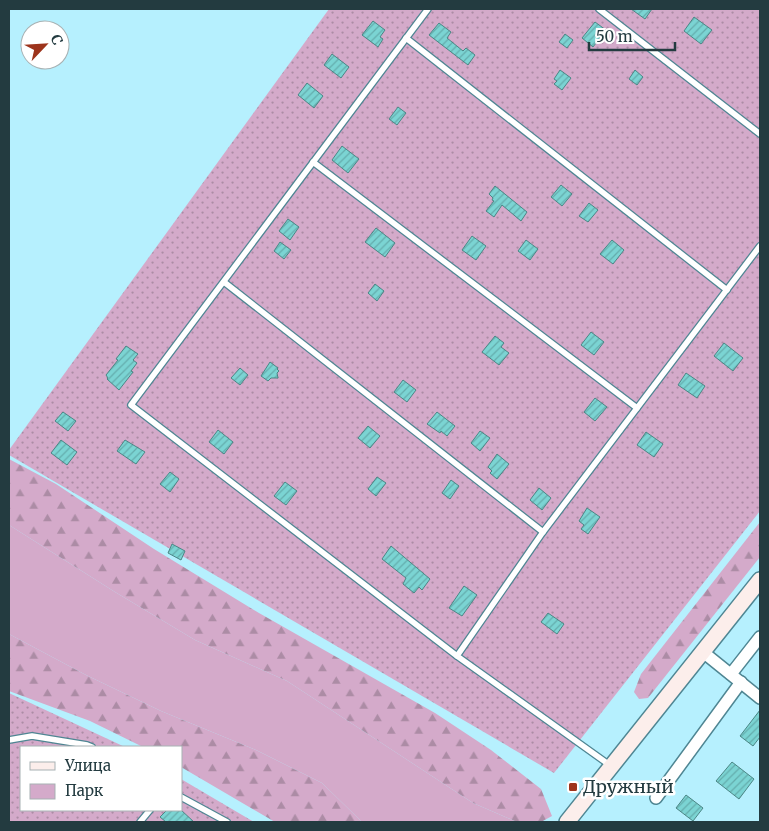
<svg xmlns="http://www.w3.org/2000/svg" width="769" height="831" viewBox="0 0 769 831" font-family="Merriweather,serif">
<defs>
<pattern id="forest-firs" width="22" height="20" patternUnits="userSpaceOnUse" patternTransform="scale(1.25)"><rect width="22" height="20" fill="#d4aaca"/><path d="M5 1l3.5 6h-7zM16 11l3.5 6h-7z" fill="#ac8ca5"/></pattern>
<pattern id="garden-dots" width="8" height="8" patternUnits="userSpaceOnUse" patternTransform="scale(1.25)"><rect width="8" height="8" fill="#d4aaca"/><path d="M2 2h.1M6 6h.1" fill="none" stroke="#ac8ca5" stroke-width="1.8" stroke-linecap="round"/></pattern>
<pattern id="building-hatch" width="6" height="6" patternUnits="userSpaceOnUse" patternTransform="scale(1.25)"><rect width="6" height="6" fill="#7bd4d3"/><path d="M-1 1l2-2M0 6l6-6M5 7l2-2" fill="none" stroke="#64adad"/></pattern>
</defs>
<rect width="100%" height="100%" fill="#b6f0fe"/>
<path fill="#d4aaca" d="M9,525L115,592L195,640L287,681L473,803L517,822H362L322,783L256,750L161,711L86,675L9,634Z"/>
<g fill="url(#forest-firs)">
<path d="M9,459L56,484L154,549L259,613L435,713L491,750L541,789L552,816L541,822H517L473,803L287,681L195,640L115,592L9,525Z"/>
<path d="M760,522V557L648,698L639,699L634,692L641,674Z"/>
<path d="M9,634L86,675L161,711L256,750L322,783L362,822H275L181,767V747H143L90,721L9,691Z"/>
</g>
<g fill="url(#garden-dots)">
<path d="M329,9H760V511L554,773L9,455V450Z"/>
<path d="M9,693L125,747H21V810H181V779L254,822H9Z"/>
</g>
<g fill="url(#building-hatch)" stroke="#4b8685">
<path d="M631,9H652L645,19Z"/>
<path d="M694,17L712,30L701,44L684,31Z"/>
<path d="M373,21L385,30L380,37L383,39L378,47L362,35Z"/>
<path d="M595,22L606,30L593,47L582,38Z"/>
<path d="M439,23L451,32L447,38L463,51L466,48L475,55L468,65L429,35Z"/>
<path d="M565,34L573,40L567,48L559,42Z"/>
<path d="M332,54L349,67L341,78L324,65Z"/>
<path d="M560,70L571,78L562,90L554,84L557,81L554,79Z"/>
<path d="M635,70L643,77L637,85L629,79Z"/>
<path d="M307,83L323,96L314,108L298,95Z"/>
<path d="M398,107L406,113L397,125L389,119Z"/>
<path d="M342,146L359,159L348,173L332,160Z"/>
<path d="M561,185L572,194L562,206L551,197Z"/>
<path d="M495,186L527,212L521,221L502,205L494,217L486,211L494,201L492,200L493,198L489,194Z"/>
<path d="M589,203L598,210L588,222L579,216Z"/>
<path d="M288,219L299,227L290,240L279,231Z"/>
<path d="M376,228L395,243L385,257L365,242Z"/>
<path d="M472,236L486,246L476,260L462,250Z"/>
<path d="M526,240L538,249L530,260L518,251Z"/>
<path d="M612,240L624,250L613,264L600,254Z"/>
<path d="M280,242L291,250L284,259L274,251Z"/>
<path d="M375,284L384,291L377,301L368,293Z"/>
<path d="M591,332L604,342L594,355L581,345Z"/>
<path d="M495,336L504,343L501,347L509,353L499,365L482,352Z"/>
<path d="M724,343L743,358L733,371L714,356Z"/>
<path d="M126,346L138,354L133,360L137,363L131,371L133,372L119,390L107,379L108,378L106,375L118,360L116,359Z"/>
<path d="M270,362L278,368L277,369L279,371L277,373L278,378H271L268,381L261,376Z"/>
<path d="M240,368L248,375L240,385L231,378Z"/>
<path d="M686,373L705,386L697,398L678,385Z"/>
<path d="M403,380L416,390L407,402L394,392Z"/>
<path d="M595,398L607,407L595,421L584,412Z"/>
<path d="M63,412L76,421L68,431L55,421Z"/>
<path d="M437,412L455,426L447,436L441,431L440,433L427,424Z"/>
<path d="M368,426L380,436L370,448L358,438Z"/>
<path d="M218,430L233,442L224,454L209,442Z"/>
<path d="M480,431L490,438L480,451L471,443Z"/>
<path d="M646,432L663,444L654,457L637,445Z"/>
<path d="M61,440L77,452L67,465L51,453Z"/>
<path d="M125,440L145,452L136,464L117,451Z"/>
<path d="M497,454L509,464L497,479L490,473L492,471L488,467Z"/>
<path d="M170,472L179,479L170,492L160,484Z"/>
<path d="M377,477L386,483L376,496L368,489Z"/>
<path d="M451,480L459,486L450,499L442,493Z"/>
<path d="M285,482L297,491L286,505L274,496Z"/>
<path d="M539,488L551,498L542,510L530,500Z"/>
<path d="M587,508L600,517L588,534L581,529L584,525L579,521Z"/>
<path d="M172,544L185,551L181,560L168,553Z"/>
<path d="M391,546L430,579L422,590L419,587L414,593L403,584L406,578L382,559Z"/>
<path d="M464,586L477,595L462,616L449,608Z"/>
<path d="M548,613L564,624L557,634L541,622Z"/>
<path d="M760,710V737L753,746L740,736Z"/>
<path d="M732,762L754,779L739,799L716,781Z"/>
<path d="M686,795L703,808L693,821L676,808Z"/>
<path d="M167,810H181L194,822H166L160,817Z"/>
</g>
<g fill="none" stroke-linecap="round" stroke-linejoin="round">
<g stroke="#4f8693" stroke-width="8">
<g id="lane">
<path d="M428,9L131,405L457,656"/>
<path d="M599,9L760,134"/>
<path d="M406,38L727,290"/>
<path d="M313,162L637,408"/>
<path d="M224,282L543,532"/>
<path d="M9,740L32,736L87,745L92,747"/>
<path d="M611,766L457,656L543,532L760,246"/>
<path d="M181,797L227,822"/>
<path d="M140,822L150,810"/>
</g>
</g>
<g stroke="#4f8693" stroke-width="14">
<g id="street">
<path d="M703,652L760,698"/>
<path d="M731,674L760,637"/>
<path d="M656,798L741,682"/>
</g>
</g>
<g stroke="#4f8693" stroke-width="18">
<path id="secondary" d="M567,822L760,580"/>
</g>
<use href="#lane" stroke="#fff" stroke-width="5.5"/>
<use href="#street" stroke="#fff" stroke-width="11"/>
<use href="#secondary" stroke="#fceeeb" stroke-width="15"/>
</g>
<rect fill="#9d341c" stroke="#fff" stroke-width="2" x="568" y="782" width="10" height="10" rx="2.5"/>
<g text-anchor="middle" stroke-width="5" stroke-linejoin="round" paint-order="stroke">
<g font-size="18" fill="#233b40" stroke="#fff" text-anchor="start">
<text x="583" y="793">Дружный</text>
</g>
</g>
<rect width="769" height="831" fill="none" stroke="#233b40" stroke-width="20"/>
<rect x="20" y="746" width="162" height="65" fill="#ffffff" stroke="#a7b1b3"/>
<rect x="30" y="762" width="25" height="8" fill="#fceeeb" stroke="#a7b1b3"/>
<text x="65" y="771" font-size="15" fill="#233b40">Улица</text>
<rect x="30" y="784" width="25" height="15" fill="#d4aaca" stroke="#a7b1b3"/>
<text x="65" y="796" font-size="15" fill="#233b40">Парк</text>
<g transform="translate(45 45) rotate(65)"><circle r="24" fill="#ffffff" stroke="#a7b1b3"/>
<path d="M0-4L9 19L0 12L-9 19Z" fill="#9d341c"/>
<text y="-8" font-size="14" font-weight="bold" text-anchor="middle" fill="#233b40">С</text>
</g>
<path d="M589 42v8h86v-8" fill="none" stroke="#233b40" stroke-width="2.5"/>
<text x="596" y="42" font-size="15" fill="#233b40" stroke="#ffffff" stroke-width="4" paint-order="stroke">50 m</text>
</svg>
